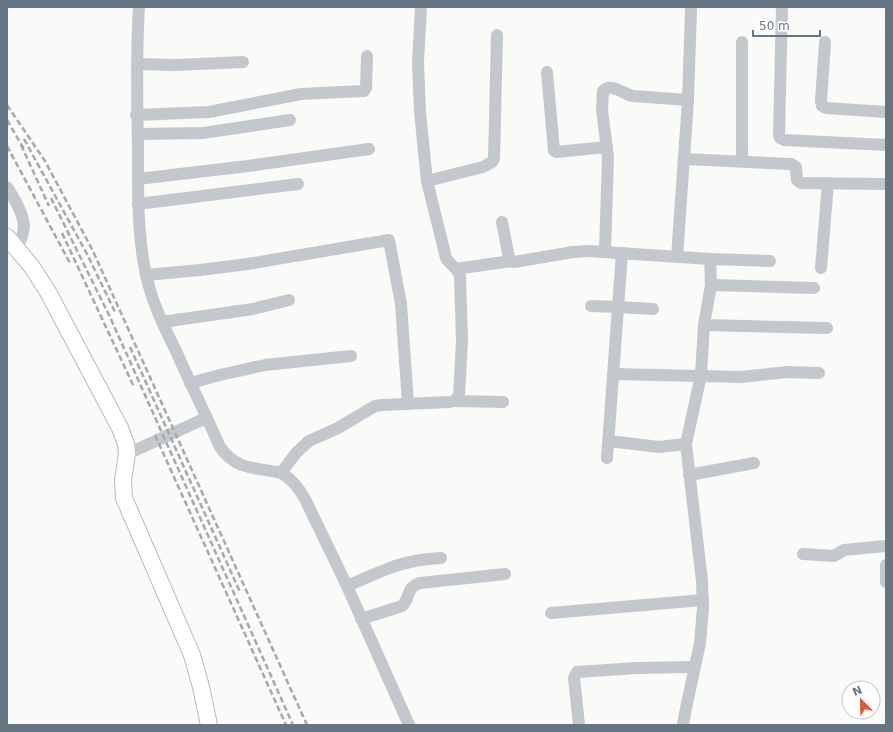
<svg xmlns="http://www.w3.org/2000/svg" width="893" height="732" viewBox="0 0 893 732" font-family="'DejaVu Sans',sans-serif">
<rect width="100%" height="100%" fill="#fafaf8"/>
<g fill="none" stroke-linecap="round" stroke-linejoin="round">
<g stroke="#b5babe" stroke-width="18">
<path id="major" d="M7,237L32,267L48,292L120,428L126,444L127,454L123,480L124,498L192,655L201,687L209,725"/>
</g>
<g stroke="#c3c8cc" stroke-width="12">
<path d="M139,7C136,53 137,99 138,146C138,189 137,233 146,275C152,302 164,327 176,351C190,383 206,415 220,447C237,471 255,467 281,473C292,479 299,488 305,499L347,586L409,725"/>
<path d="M782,7L779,135L780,138L784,140L886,145"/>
<path d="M742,42V161"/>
<path d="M825,42L821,101L822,106L826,108L886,112"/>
<path d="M137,64L176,65L243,62"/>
<path d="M547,72L554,151L556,152L607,147"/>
<path d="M136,115L209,112L301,94L364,91L366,88L367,56"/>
<path d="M138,134L203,133L290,120"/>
<path d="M684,159L791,164L796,167L797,180L801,183L886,184"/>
<path d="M138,179L248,166L369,149"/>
<path d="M427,181L483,167L492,162L494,159L497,35"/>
<path d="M7,187C14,198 24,214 24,227C23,235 20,242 17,248"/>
<path d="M138,204L298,184"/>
<path d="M502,222L509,258L511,261L514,262L573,252L588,251L710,259L770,261"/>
<path d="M605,251L608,157L602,110L603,91C611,82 623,94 633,96L688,100"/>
<path d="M677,257L688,100L691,10"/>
<path d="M821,268L828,183"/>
<path d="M456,269L511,261"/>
<path d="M146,275L200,270L248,264L389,240L401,304L408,404"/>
<path d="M711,285L814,288"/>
<path d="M591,306L618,307L653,309"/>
<path d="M162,322L253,309L289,300"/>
<path d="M704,325L827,328"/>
<path d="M614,374L741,377L787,372L819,373"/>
<path d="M190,383L220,375L265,365L351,356"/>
<path d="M454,401L503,402"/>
<path d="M609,441L659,447L686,444"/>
<path d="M127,454L206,418"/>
<path d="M607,458L622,253"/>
<path d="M281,473L296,453L309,441L338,428L375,406L382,405L450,402L454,401L459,396L462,341L460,276C458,268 450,265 446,258L427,181L420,112L418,62L421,7"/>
<path d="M689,475L754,463"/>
<path d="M803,554L834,556L844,550L886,546"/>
<path d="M886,565V582"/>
<path d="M347,586C369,577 391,565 415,561C423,559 432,559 441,558"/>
<path d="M551,613L703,600"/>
<path d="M361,619L402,606C411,598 405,588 420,583L505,574"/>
<path d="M579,725L574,678L577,672L637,668L694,667"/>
<path d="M683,725L685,713L700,643L703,608L702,581L686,444L701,375L704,325L711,285L710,259"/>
</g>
<use href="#major" stroke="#fff" stroke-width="16"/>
<g stroke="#a2aab0" stroke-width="2.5" stroke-dasharray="6 3" stroke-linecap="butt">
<path d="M7,105L45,161L93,251L307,725"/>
<path d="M7,120L24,149"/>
<path d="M24,139L87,254L115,312"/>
<path d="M21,145L49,206"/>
<path d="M7,146L71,265"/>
<path d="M51,198L110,317L293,725"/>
<path d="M62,233L134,387"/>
<path d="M130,347L240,592"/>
<path d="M155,435L286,725"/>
</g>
</g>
<rect width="893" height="732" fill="none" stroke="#657683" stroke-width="16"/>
<g transform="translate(861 700) rotate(337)"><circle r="19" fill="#ffffff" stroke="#c1c8cd"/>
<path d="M0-3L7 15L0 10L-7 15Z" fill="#e4572e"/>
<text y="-6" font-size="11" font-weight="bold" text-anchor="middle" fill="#657683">N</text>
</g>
<path d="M753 30v6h67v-6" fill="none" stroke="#657683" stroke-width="2"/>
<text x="759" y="30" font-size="12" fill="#657683" stroke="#ffffff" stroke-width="3" paint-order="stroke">50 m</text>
</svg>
